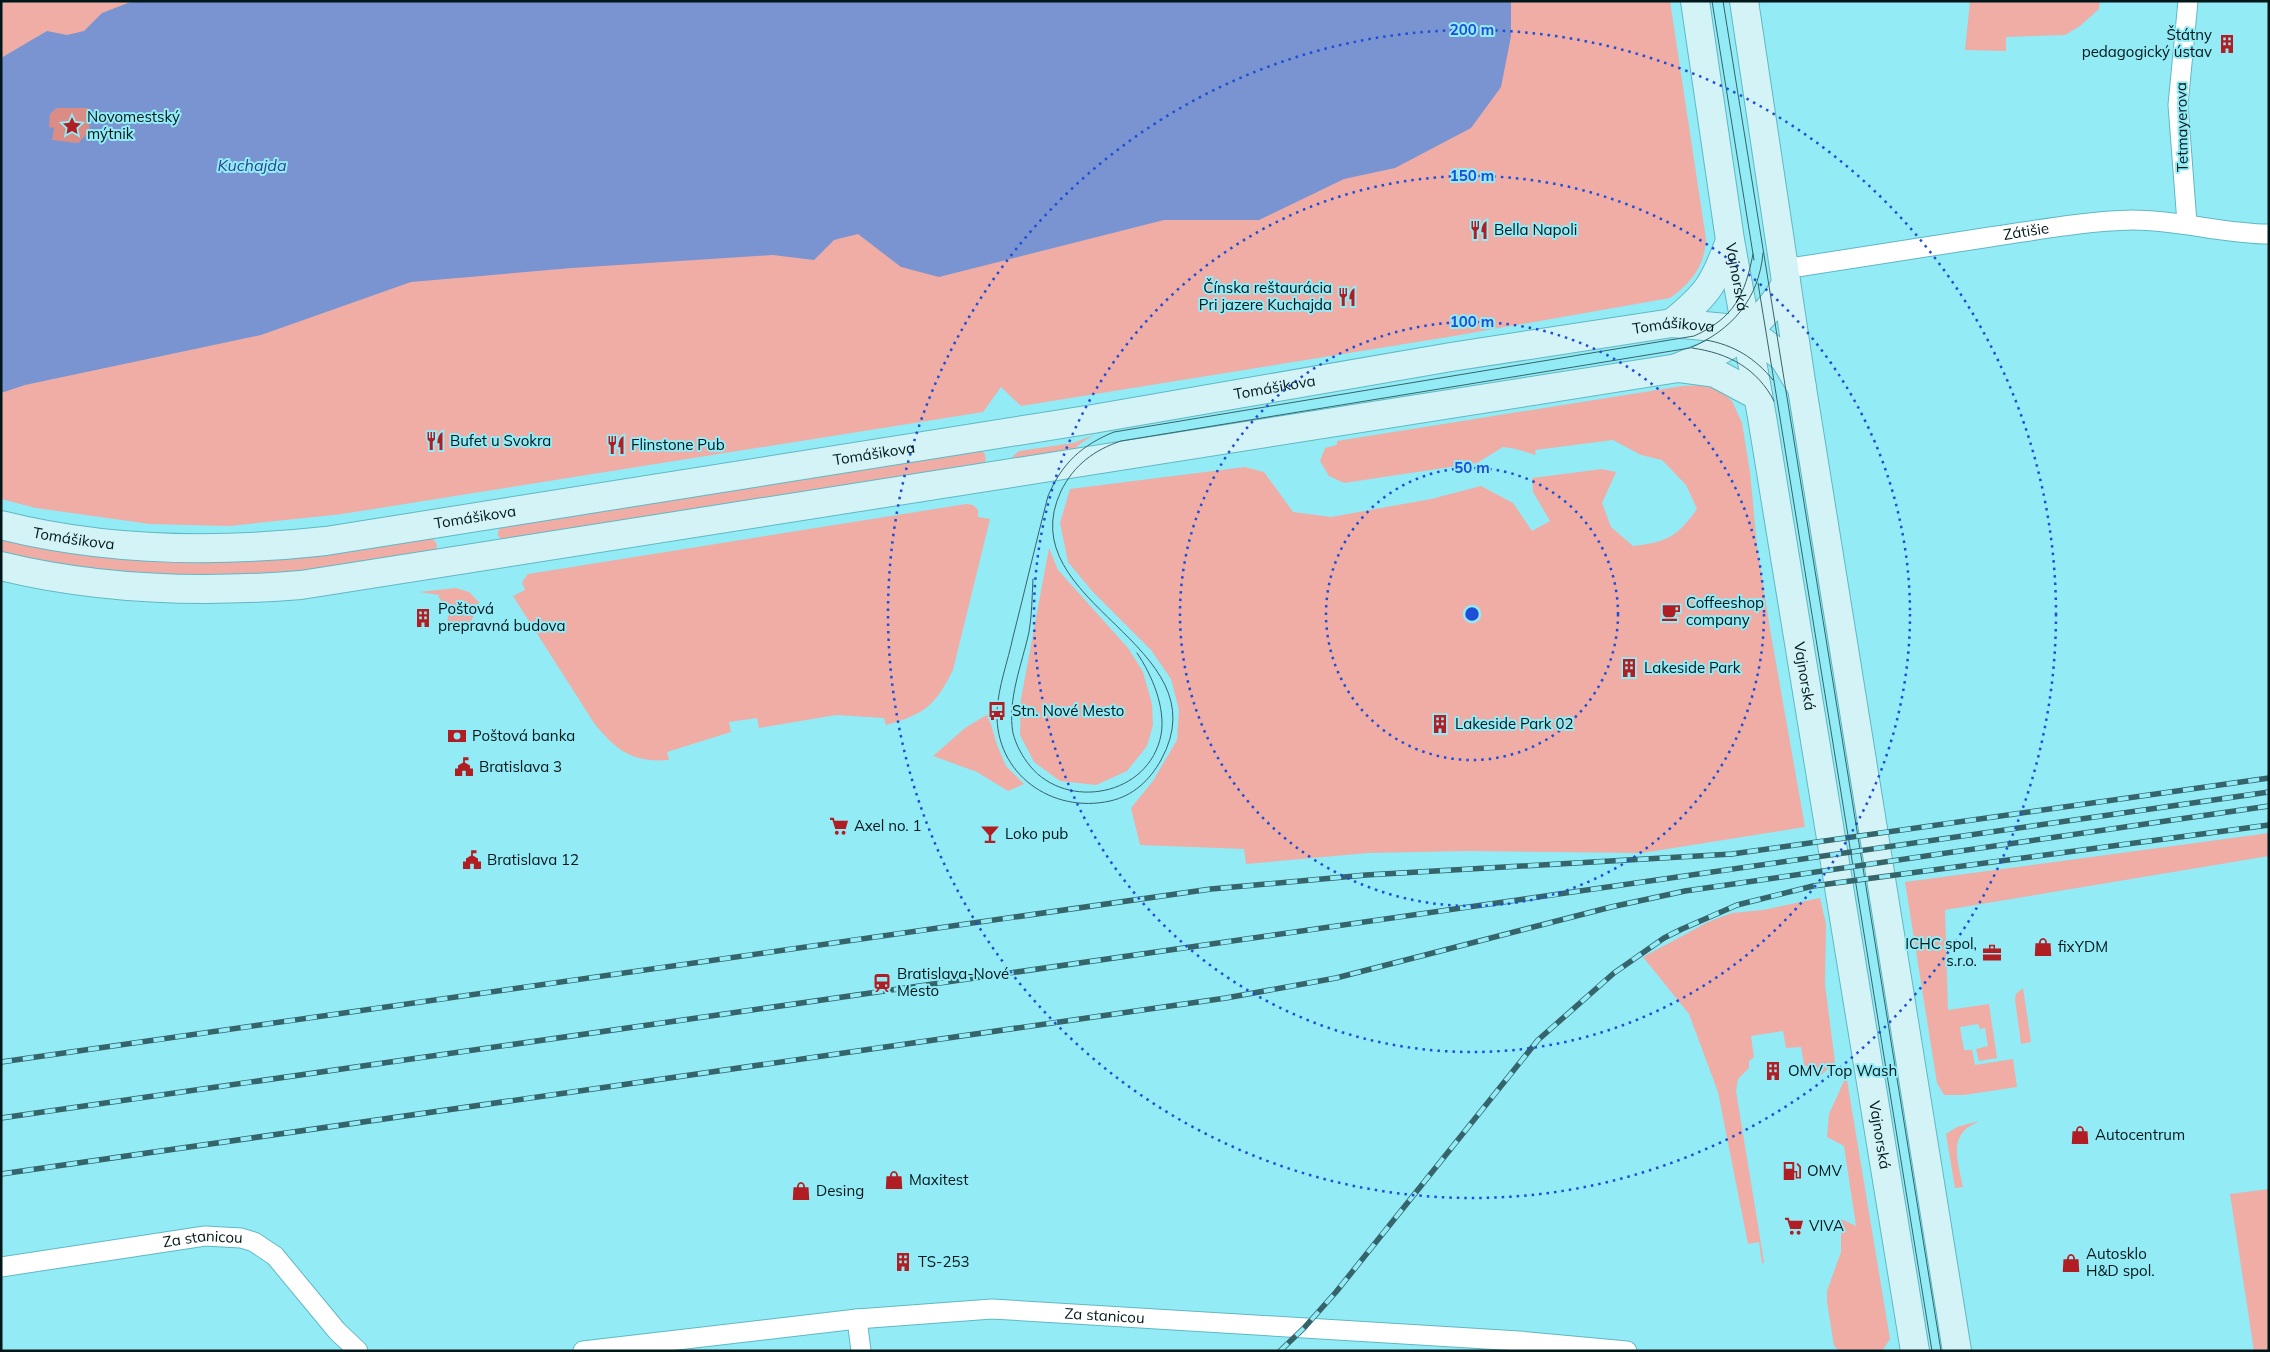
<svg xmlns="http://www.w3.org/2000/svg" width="2270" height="1352" viewBox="0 0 2270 1352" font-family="Mulish,sans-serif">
<rect width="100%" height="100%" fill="#93ebf6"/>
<g fill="#efada6">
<path d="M1,1H1670L1706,239C1705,266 1691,283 1670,298L1448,337L1021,406L1001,387L983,412L342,514L229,526L150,524L36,508L1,499Z"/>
<path d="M1970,1H2100L2099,9L2080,26L2065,35L2006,37V51L1965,50Z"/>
<path d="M1704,385L1721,391L1732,401L1742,423L1750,472L1757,546L1770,629L1805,827L1642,853L1470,851L1368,853L1246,864L1244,849L1140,845L1131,808L1153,781L1177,740L1179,710L1171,679L1151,650L1092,591L1068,562L1060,523L1070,489L1245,467L1264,472L1293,512L1331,517L1431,499L1481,486L1513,503L1532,531L1550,521L1533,492L1532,478L1602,469L1616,472L1602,503L1611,527L1633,546C1667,542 1677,537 1697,509L1686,485L1662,460L1641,455L1613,440L1535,450L1536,455L1516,449L1503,447L1477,463L1344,483L1329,476L1320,461L1325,448L1337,445V441L1682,386Z"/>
<path d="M1094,435L1081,443L1069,454L1009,465L1013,456L1019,451L1073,443Z"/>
<path d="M980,449C986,454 987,457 984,465L503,541L498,536V531L503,525Z"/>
<path d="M966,504L973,505L978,510V517L990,519L953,670C935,706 925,714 886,725L884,718L836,715L759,728L757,718L729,722L731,732L667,752L669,760C632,763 616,750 594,723L513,596L525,590L522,582L528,574Z"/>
<path d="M1,535L427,538L433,539L437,544L436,551L260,578L112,575L1,555Z"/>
<path d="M1049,548L1058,570L1128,648L1143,672L1152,704L1153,725L1147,746L1127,771L1096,785L1060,781L1034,762L1020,735L1021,699Z"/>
<path d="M456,588L469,592L479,602C475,620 465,632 445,632L449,612L438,596L440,595L419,592Z"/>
<path d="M988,714L997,745L1006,766L1024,784L1008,791L977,772L933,756L965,728Z"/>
<path d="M2269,833V856L1945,910L1948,1010L1989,1004L1997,1058L1979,1061L1976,1049L1988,1046L1985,1028L1980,1029L1978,1024L1960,1027L1964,1050H1972L1975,1065L2013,1059L2017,1087L1964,1095H1944L1937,1083L1905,882Z"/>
<path d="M1820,898L1826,924L1825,985L1835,1062L1818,1078L1804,1064L1801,1047L1786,1048L1783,1031L1751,1036L1754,1057L1749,1061V1068L1738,1079L1736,1091L1764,1262L1762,1264L1759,1242L1748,1244L1718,1092L1689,1014L1643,957L1708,922L1732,913L1763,910Z"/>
<path d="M2023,988L2031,1042L2021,1044L2015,999L2016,994Z"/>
<path d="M1847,1080L1890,1339L1882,1351H1840L1834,1346L1827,1302V1291L1841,1252V1219L1856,1226L1844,1146L1827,1137L1829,1114L1844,1081Z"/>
<path d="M1979,1121C1975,1124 1967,1126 1963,1132C1951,1145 1960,1171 1963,1187L1955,1188L1946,1134L1957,1127Z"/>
<path d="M2269,1189V1351H2254L2230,1194Z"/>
</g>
<path fill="#db8d85" d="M57,108H88L90,112V132L78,143L52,141L51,128L48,127L50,114Z"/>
<path fill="#7994d1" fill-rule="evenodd" d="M133,1H1511V36L1501,87L1471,128L1395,168L1344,179L1259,220H1164L939,277L901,267L858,234L834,240L814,260L773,255L572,268L411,282L261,335L25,385L1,393V58L47,31L67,35L84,31L102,13ZM57,108H88L90,112L88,117L90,131L78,143L52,140L54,128L49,127L50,114Z"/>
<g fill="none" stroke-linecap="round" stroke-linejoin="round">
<g stroke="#60b8c3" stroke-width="21">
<g id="minor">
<path d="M2187,223L2178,105L2188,1"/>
<path id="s1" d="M1784,269C1853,258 1922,247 1990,237C2038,230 2085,221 2133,220C2180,220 2223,234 2269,234"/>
<path id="s2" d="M1,1267L205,1236L241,1238L254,1242L275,1256L337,1331L358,1351"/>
<path d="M857,1319L861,1351"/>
<path id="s3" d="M583,1351L857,1319L992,1309L1519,1341L1627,1351"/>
</g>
</g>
<g stroke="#60b8c3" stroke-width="30">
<g id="secondary">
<path id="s4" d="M1695,1L1730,240L1762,417L1915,1351"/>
<path d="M1744,1L1802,388L1957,1351"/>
<path d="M1672,323C1708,294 1714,284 1730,241"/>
<path d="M1679,367C1695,360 1714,355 1729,345C1747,334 1779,302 1786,282"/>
<path id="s5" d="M1,525C108,552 217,553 326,541L1093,419L1451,357L1672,323L1747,330L1784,358L1802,388"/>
<path d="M1,566C99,590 201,593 301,585L1678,368L1715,373L1758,396"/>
</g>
</g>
<use href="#minor" stroke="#fff" stroke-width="19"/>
<use href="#secondary" stroke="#d4f3f7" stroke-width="28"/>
<g stroke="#35646a" stroke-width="1">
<path d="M1712,1L1754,260"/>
<path d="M1723,1L1941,1351"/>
<path d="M1753,254C1745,295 1734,318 1694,336L1114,432C1082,445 1062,463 1048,496C1036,542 1025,590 1013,637C1008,661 998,687 997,712C995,774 1052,814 1110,801C1133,796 1150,780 1161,760C1225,644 1008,604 1061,491C1074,465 1094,450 1121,441L1690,348C1732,330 1759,299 1763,253"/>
<path d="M1758,283L1932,1351"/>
<path d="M1706,340C1734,345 1755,358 1773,380"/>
<path d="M1692,348C1728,353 1757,368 1774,401"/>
<path d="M1033,579C1032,597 1032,615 1029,632C1022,664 1007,700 1013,733C1016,745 1022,756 1030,766C1067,811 1149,796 1161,735C1166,708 1152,675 1137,653"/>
</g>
<g stroke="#35646a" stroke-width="5.5">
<g id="rail">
<path d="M1,1062L1211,889L1366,875L1732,854L2269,778"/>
<path d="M1,1118L2269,792"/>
<path d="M1,1174L1226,998L1336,978L1611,907L1685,891L2269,806"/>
<path d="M1280,1351L1304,1328L1336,1292L1538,1040L1614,973L1664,938L1682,929L1737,905L1813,886L2269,825"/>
</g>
</g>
<use href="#rail" stroke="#93ebf6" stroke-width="4" stroke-dasharray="11" stroke-linecap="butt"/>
</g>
<g fill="none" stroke="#1d4ed8" stroke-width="2.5" stroke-dasharray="2.5 5">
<circle cx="1472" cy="614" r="146"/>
<circle cx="1472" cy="614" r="292"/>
<circle cx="1472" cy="614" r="438"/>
<circle cx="1472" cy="614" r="584"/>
</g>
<defs>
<g id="building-bare" transform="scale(1.5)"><path d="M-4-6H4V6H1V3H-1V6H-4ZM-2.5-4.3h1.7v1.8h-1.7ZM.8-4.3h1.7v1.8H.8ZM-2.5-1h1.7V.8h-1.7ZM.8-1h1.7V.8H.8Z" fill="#b01e23" stroke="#93ebf6" stroke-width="2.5" paint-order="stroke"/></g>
<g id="sight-bare" transform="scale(1.5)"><path d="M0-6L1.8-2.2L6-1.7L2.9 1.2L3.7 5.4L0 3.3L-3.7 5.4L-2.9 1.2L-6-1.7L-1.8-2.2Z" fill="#b01e23" stroke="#93ebf6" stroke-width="2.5" paint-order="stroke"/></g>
<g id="restaurant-bare" transform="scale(1.5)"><path d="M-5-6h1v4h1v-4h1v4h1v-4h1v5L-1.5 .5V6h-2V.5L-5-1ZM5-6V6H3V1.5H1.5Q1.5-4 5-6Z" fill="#b01e23" stroke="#93ebf6" stroke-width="2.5" paint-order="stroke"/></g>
<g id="cafe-bare" transform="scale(1.5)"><path d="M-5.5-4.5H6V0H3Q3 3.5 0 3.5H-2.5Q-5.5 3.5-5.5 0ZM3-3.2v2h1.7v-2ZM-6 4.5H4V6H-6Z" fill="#b01e23" stroke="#93ebf6" stroke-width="2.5" paint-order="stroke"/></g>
<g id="bus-bare" transform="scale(1.5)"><path d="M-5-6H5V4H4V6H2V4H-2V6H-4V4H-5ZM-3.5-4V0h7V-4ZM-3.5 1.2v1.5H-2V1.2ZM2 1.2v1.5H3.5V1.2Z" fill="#b01e23" stroke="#93ebf6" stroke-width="2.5" paint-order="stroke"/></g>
<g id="bank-bare" transform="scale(1.5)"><path d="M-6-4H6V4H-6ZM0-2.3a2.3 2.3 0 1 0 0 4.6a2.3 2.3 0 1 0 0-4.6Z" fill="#b01e23" stroke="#93ebf6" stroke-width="2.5" paint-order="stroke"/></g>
<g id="civic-bare" transform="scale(1.5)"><path d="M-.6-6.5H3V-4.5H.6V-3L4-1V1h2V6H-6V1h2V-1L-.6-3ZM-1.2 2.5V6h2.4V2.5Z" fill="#b01e23" stroke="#93ebf6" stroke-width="2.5" paint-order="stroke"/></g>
<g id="supermarket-bare" transform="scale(1.5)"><path d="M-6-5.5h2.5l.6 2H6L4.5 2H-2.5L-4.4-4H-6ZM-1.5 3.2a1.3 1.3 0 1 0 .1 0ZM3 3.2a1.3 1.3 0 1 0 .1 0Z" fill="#b01e23" stroke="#93ebf6" stroke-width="2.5" paint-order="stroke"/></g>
<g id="bar-bare" transform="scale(1.5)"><path d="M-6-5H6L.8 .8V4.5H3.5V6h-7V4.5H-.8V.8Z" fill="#b01e23" stroke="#93ebf6" stroke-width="2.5" paint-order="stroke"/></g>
<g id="shop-bare" transform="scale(1.5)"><path d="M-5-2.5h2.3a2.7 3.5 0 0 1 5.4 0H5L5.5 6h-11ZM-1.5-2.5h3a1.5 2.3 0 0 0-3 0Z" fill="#b01e23" stroke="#93ebf6" stroke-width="2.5" paint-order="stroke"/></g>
<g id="office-bare" transform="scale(1.5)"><path d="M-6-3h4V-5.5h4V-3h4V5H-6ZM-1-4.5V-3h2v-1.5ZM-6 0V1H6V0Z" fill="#b01e23" stroke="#93ebf6" stroke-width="2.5" paint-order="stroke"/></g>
<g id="station-bare" transform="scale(1.5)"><path d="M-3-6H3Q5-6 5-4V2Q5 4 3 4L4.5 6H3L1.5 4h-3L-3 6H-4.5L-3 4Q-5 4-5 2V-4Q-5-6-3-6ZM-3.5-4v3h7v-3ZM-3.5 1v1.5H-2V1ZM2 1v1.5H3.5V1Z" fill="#b01e23" stroke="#93ebf6" stroke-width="2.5" paint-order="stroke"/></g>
<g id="fuel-bare" transform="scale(1.5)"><path d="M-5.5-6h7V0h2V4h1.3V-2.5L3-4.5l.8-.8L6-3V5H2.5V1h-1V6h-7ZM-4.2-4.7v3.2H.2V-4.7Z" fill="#b01e23" stroke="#93ebf6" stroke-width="2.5" paint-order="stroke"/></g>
</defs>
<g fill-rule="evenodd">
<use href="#building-bare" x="2227" y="44"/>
<use href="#sight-bare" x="72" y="126"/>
<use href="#restaurant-bare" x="1479" y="230"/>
<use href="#restaurant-bare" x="1347" y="297"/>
<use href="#restaurant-bare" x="435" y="441"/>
<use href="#restaurant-bare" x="616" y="445"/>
<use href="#cafe-bare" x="1671" y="612"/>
<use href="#building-bare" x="423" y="618"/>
<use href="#building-bare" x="1629" y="668"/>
<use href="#bus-bare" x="997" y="711"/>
<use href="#building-bare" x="1440" y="724"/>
<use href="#bank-bare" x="457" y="736"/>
<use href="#civic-bare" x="464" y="767"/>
<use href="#supermarket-bare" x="839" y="826"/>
<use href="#bar-bare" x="990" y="834"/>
<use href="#civic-bare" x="472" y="860"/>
<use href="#shop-bare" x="2043" y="947"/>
<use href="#office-bare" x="1992" y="953"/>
<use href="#station-bare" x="882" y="983"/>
<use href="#building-bare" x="1773" y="1071"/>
<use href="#shop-bare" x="2080" y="1135"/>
<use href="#fuel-bare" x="1792" y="1171"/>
<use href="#shop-bare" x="894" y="1180"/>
<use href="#shop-bare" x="801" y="1191"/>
<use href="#supermarket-bare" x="1794" y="1226"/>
<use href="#building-bare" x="903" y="1262"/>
<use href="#shop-bare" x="2071" y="1263"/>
</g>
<g text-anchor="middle" stroke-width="4" stroke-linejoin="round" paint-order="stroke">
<g font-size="15" fill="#00171a" stroke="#93ebf6" text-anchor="start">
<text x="2212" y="40" text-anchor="end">Štátny<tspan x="2212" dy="17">pedagogický ústav</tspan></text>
<text x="87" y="122">Novomestský<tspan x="87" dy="17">mýtnik</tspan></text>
<text x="1494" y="235">Bella Napoli</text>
<text x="1332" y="293" text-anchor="end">Čínska reštaurácia<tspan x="1332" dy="17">Pri jazere Kuchajda</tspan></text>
<text x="450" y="446">Bufet u Svokra</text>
<text x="631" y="450">Flinstone Pub</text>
<text x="1686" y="608">Coffeeshop<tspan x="1686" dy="17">company</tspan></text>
<text x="438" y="614">Poštová<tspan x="438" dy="17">prepravná budova</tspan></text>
<text x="1644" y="673">Lakeside Park</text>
<text x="1012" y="716">Stn. Nové Mesto</text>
<text x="1455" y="729">Lakeside Park 02</text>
<text x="472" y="741">Poštová banka</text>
<text x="479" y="772">Bratislava 3</text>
<text x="854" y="831">Axel no. 1</text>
<text x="1005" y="839">Loko pub</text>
<text x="487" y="865">Bratislava 12</text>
<text x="1977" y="949" text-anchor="end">ICHC spol,<tspan x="1977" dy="17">s.r.o.</tspan></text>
<text x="2058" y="952">fixYDM</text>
<text x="897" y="979">Bratislava-Nové<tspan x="897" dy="17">Mesto</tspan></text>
<text x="1788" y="1076">OMV Top Wash</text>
<text x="2095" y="1140">Autocentrum</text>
<text x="1807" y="1176">OMV</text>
<text x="909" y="1185">Maxitest</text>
<text x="816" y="1196">Desing</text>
<text x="1809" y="1231">VIVA</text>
<text x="2086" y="1259">Autosklo<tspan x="2086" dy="17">H&amp;D spol.</tspan></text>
<text x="918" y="1267">TS-253</text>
</g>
<g font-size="15" fill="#00171a" stroke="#93ebf6">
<text transform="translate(2182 127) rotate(-91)" y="5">Tetmayerova</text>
<text dy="5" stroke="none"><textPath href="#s1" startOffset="245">Zátišie</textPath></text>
<text dy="5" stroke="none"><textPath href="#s4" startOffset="279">Vajnorská</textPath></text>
<text dy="5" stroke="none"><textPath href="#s5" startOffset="1692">Tomášikova</textPath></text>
<text dy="5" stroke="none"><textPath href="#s5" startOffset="1288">Tomášikova</textPath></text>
<text dy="5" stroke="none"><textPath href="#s5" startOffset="882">Tomášikova</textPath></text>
<text dy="5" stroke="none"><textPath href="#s5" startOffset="478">Tomášikova</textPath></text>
<text dy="5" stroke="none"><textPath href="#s5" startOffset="74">Tomášikova</textPath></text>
<text dy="5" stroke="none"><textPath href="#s4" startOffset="684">Vajnorská</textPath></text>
<text dy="5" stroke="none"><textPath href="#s4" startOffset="1149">Vajnorská</textPath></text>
<text dy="5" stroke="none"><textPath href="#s2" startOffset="204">Za stanicou</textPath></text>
<text dy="5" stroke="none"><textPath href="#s3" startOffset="524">Za stanicou</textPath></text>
</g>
<g font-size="16" font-style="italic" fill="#2b4690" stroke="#93ebf6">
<text x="252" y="171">Kuchajda</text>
</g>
</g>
<circle cx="1472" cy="614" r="8" fill="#1d4ed8" stroke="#93ebf6" stroke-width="2.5"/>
<g font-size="15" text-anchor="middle" font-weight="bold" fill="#1d4ed8" stroke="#93ebf6" stroke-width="4" stroke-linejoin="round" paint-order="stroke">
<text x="1472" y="35">200 m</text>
<text x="1472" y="181">150 m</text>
<text x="1472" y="327">100 m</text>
<text x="1472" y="473">50 m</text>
</g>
<rect width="2270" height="1352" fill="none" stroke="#00171a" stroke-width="5"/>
</svg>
